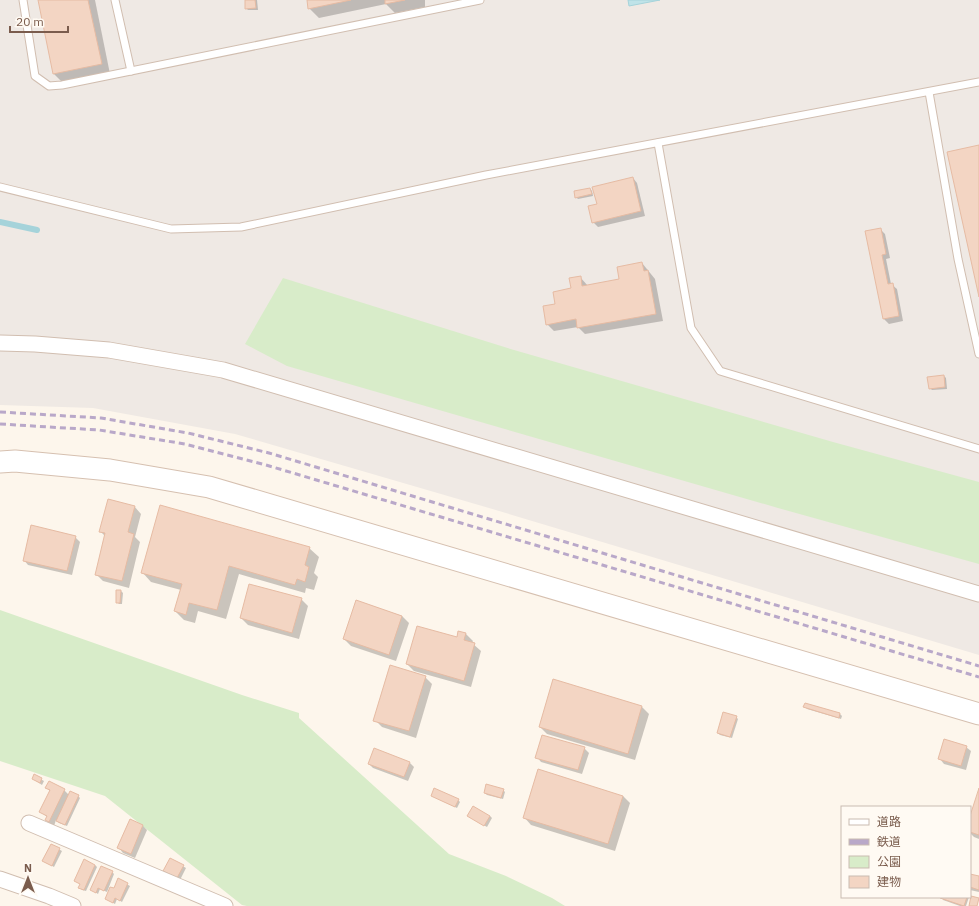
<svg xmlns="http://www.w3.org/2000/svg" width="979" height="906" viewBox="0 0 979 906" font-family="'IBM Plex Sans','Noto Sans JP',sans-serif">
<rect width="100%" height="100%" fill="#fdf6ec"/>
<path fill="#efe9e4" d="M0,0H979V655L489,508L235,434L93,408L0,405Z"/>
<g fill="#d8ecc9">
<path d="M283,278L514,350L833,442L979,482V564L778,508L287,366L245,344Z"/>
<path d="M0,610L242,695L299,713V718L449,854L506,876L552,898L565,906H247L242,905L105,796L0,761Z"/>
</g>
<path fill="#bfe3e8" stroke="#a5d3da" d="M628,0H660L629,6Z"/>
<g fill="#0003">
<path d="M39,0H95L110,74L63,83L54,74Z"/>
<path d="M246,0H257L258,10H248L246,8Z"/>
<path d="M308,0H425V7L395,13L386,4L319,18L309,8Z"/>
<path d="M633,178L637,183L645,216L598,227L593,222L598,205Z"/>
<path d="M590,189L592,191L593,196L578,199L576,197Z"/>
<path d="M880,229L885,234L890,258L886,259L891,284L897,289L903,321L889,324L884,319L867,232Z"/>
<path d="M642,263L655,279L663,321L585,334L578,327L554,331L547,324L556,304L572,289L580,277L588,286L620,280Z"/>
<path d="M944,376L946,378L947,389L932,390L930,388Z"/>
<path d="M134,506L141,514L135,537L140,542L129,588L103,581L96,574L105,536L100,531Z"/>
<path d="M75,537L80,542L72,575L28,565L24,560Z"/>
<path d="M309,548L319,557L314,573L318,577L314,590L306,588L305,593L239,574L226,619L198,611L195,623L184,620L175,611L181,590L151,582L142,572Z"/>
<path d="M121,591L123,593L122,604H119L117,602Z"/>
<path d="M301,599L308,606L299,639L248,625L241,618Z"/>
<path d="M357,601L402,616L409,623L396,661L351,646L344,639Z"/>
<path d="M459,632L466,634L473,641L472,643L481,651L471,687L414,671L407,664L457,638Z"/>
<path d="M425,677L432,684L416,738L382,727L375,720Z"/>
<path d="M642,707L649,714L635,760L547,734L540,727Z"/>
<path d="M805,707L840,714L842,716L841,719L807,709Z"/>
<path d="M736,717L738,719L732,738L720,735L718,733Z"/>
<path d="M966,747L971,751L966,770L944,764L940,759Z"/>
<path d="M584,748L589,753L582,774L541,762L537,757Z"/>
<path d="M409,762L414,767L408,781L373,768L369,764Z"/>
<path d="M35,776L44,781L42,785L33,779Z"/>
<path d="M47,788L64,790L69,795L78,796L80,798L67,826L59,823L56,820L54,826L50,824L46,820L47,817L41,812L50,791Z"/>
<path d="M503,790L505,792L503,799L487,795L485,793Z"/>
<path d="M979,791V839L974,837L970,833V819Z"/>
<path d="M432,796L458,800L460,802L457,808Z"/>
<path d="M623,796L630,803L615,851L531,825L524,817Z"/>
<path d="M468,816H490L492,818L487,827Z"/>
<path d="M143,826L147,830L135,858L123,853L119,848Z"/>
<path d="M51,845L62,851L54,867L43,861Z"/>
<path d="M170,859L186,868L180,880L166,872Z"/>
<path d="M95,865L97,867L86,891L82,890L80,888Z"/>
<path d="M112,872L114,874L107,892L100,889L98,894L92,890Z"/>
<path d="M970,875L979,877V892L970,890Z"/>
<path d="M119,880L130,886L122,902L117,899L115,904L106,899L114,890Z"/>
<path d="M942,897H969L966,906H960L943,900Z"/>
</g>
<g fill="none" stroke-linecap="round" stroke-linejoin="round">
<path stroke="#a5d3da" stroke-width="6" d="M0,222L37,230"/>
</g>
<g fill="#f3d5c3" stroke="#e6bba3">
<path d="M38,0H88L102,64L53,74Z"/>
<path d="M245,0H255L256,8L245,9Z"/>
<path d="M307,0H351L308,9Z"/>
<path d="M385,0H405L385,4Z"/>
<path d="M979,145V297L947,152Z"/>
<path d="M633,177L641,211L592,223L588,206L597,204L592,187Z"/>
<path d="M590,188L592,194L575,198L574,191Z"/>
<path d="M881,228L886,254L882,255L888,284L893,283L899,316L883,319L865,231Z"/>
<path d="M642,262L644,271L648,270L656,314L577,328L576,319L546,325L543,306L555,304L553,292L571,288L569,278L581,276L582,286L619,279L617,267Z"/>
<path d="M944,375L945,387L929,389L927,377Z"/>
<path d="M108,499L135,506L128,532L134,534L122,581L95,575L105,533L99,532Z"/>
<path d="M160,505L310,547L305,565L309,567L305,582L297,579L295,585L229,566L217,610L189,603L186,615L174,611L182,584L141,573Z"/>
<path d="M31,525L76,536L67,571L23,561Z"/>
<path d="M249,584L302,598L292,633L240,618Z"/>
<path d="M116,590H121L120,603H116Z"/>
<path d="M356,600L402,616L389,655L343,639Z"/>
<path d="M417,626L457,637L458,631L466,633L464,640L475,643L464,681L406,664Z"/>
<path d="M390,665L426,676L409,731L373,721Z"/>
<path d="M553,679L642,706L628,754L539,727Z"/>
<path d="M805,703L840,713L839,718L803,707Z"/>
<path d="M723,712L737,716L730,737L717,733Z"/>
<path d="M542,735L585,747L578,770L535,758Z"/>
<path d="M944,739L967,746L961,766L938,759Z"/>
<path d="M374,748L410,762L404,777L368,764Z"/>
<path d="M538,769L623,796L608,844L523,818Z"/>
<path d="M34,774L42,778L40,783L32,779Z"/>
<path d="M49,781L65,789L49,822L45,820L47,816L39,812L50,790L45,788Z"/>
<path d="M486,784L504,789L501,798L484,793Z"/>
<path d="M434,788L459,799L455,807L431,796Z"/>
<path d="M979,788V835L970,832V816Z"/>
<path d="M70,791L79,795L65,825L56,821Z"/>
<path d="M473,806L490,816L484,826L467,816Z"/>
<path d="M130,819L143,825L131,854L117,848Z"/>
<path d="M51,844L60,848L52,866L42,861Z"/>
<path d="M170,858L184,865L177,878L163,871Z"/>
<path d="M84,859L95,865L84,890L78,888L80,884L74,881Z"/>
<path d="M101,866L113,871L104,891L98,888L96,893L90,890Z"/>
<path d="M970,874L979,876V890L970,887Z"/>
<path d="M118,878L128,883L120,901L115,898L113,903L105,899L110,887L114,888Z"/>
<path d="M971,896L979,898L977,906H969Z"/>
<path d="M941,897H967L964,906L940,898Z"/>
</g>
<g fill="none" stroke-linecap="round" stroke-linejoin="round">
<g stroke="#d1beb0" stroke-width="9">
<g id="lane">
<path d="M23,0L35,76L49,86L62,85L480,0"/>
<path d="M115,0L131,71"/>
<path d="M929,92L958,259L979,354"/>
<path d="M658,143L691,328L720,371L979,449"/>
<path d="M0,187L171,229L241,227L486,175L979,82"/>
</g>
</g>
<g stroke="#d1beb0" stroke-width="17">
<g id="street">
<path d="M0,343L35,344L109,350L223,370L979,594"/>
<path d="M29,823L225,906"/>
<path d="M0,879L49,896L73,906"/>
</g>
</g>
<g stroke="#d6c0b0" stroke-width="23">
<path id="secondary" d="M0,462L15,461L110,470L209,487L979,714"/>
</g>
<use href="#lane" stroke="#fff" stroke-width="7"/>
<use href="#street" stroke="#fff" stroke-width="15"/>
<use href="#secondary" stroke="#fff" stroke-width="21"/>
<g stroke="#b9a8c9" stroke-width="3" stroke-dasharray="6 4" stroke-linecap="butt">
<path d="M0,412L101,418L188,433L269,453L979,666"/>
<path d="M0,424L99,430L185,444L266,465L979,677"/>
</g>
</g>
<rect x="841" y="806" width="130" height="92" fill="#fffaf3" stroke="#cabbb1"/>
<rect x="849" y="819" width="20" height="6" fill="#ffffff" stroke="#cabbb1"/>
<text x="877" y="826" font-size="12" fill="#7a5c4d">道路</text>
<rect x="849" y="839" width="20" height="6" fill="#b9a8c9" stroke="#cabbb1"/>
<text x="877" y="846" font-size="12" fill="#7a5c4d">鉄道</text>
<rect x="849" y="856" width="20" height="12" fill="#d8ecc9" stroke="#cabbb1"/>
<text x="877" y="866" font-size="12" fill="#7a5c4d">公園</text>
<rect x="849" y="876" width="20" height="12" fill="#f3d5c3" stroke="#cabbb1"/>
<text x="877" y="886" font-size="12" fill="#7a5c4d">建物</text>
<g transform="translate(28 878)" stroke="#fffaf3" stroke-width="3" paint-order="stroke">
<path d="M0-3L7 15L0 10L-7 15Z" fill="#7a5c4d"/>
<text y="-6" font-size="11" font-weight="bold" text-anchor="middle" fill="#7a5c4d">N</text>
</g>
<path d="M10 26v6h58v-6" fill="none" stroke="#7a5c4d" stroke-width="2"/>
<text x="16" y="26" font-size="12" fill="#7a5c4d" stroke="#fffaf3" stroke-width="3" paint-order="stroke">20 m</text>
</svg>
